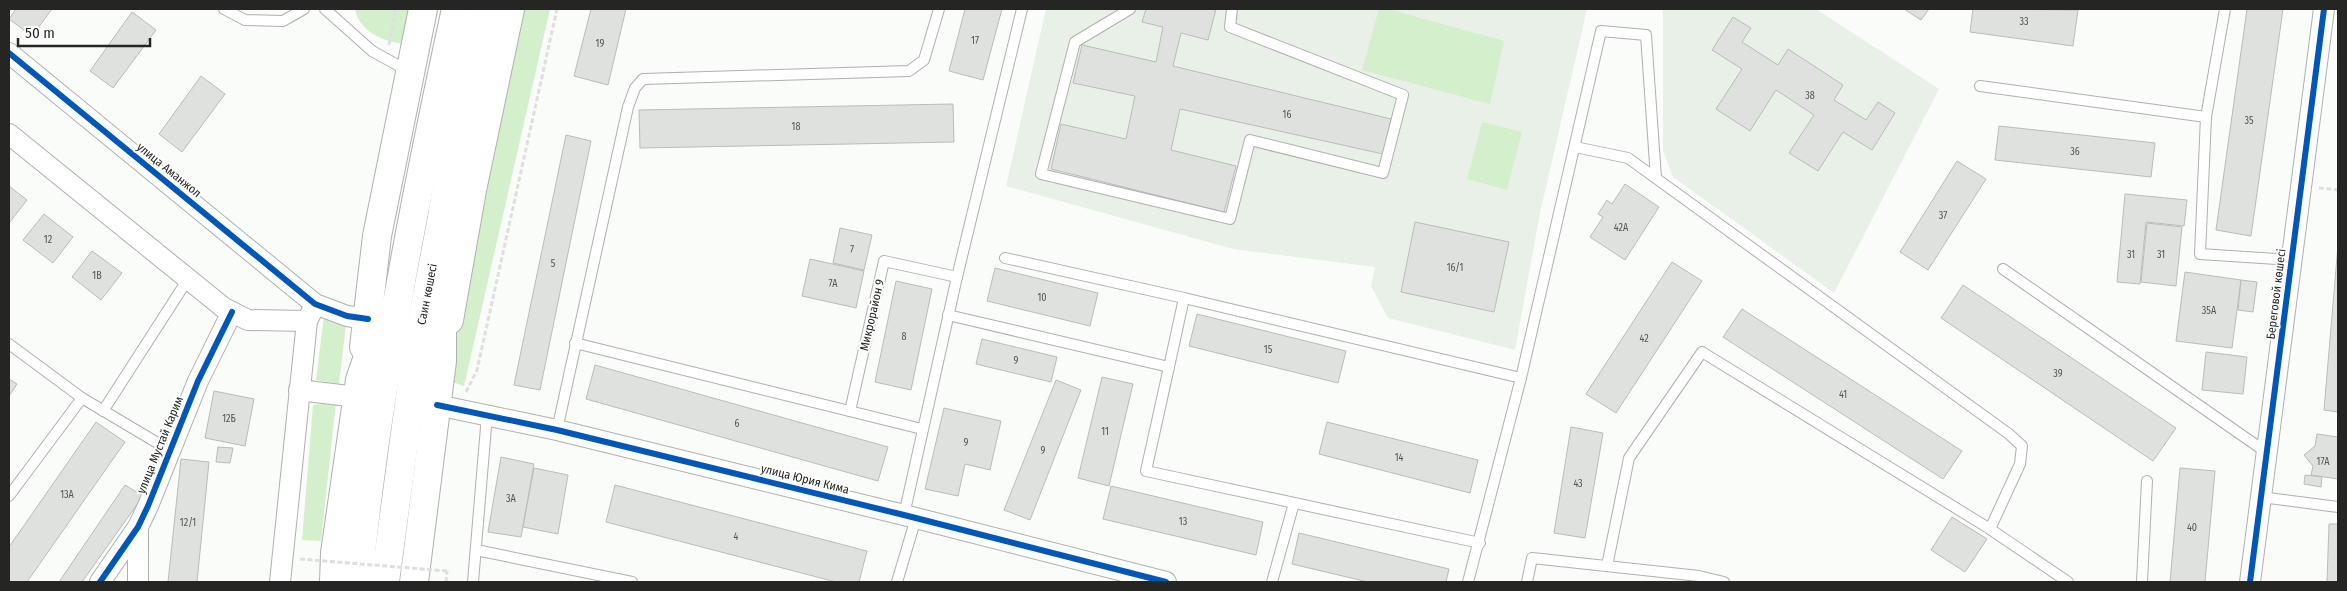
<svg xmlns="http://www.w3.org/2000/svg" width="2347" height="591" viewBox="0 0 2347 591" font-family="'Fira Sans Condensed',sans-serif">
<rect width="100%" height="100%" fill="#f9fcf8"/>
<g fill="#e9f0e7">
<path d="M1046,9H1587L1540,213L1515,350L1388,318L1371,286L1375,267L1233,249L1006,186Z"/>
<path d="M1663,9H1816L1939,89L1834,293L1673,177L1663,151Z"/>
</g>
<g fill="#d3efcb">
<path d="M355,9H411L403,44C382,41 359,31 355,9Z"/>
<path d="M520,9H550L464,386L444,379Z"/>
<path d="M1379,9H1388L1504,41L1490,104L1362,70Z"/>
<path d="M1482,122L1522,132L1507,190L1467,179Z"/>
<path d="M325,308L347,316L339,384L316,380Z"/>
<path d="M336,402L321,541L302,540L313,405Z"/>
</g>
<g fill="#dfe1df" stroke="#babcb9">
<path d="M16,9H52L32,36L9,19Z"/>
<path d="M591,9H626L608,85L574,76Z"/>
<path d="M965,9H1002L983,80L949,71Z"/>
<path d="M1146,9H1216L1208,40L1181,33L1173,66L1391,119L1383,154L1180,109L1171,150L1236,166L1224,212L1051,169L1061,124L1126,139L1135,96L1073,83L1082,45L1156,62L1163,27L1142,22Z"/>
<path d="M1904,9H1929L1921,20Z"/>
<path d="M1973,9L2078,10L2073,46L1970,32Z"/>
<path d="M2247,9H2283L2251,236L2216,230Z"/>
<path d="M132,12L156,30L113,88L90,71Z"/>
<path d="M1733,17L1751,28L1742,42L1778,65L1788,49L1843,85L1834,100L1866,120L1878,102L1895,113L1872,150L1843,132L1818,171L1789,153L1814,115L1776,90L1750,131L1716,109L1742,69L1712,50Z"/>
<path d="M201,76L225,94L182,152L159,134Z"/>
<path d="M953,104L954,142L640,148L639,110Z"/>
<path d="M1999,126L2155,143L2151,177L1995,160Z"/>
<path d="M566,135L591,141L540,390L514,385Z"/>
<path d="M1957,161L1986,179L1928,270L1900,252Z"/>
<path d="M1625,184L1659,207L1625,260L1590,237L1603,217L1598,214L1607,200L1612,204Z"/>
<path d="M9,186L27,200L9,223Z"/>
<path d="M2125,194L2187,200L2184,226L2146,222L2140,284L2117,282Z"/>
<path d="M44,214L73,237L53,263L23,240Z"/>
<path d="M1415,222L1509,242L1494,312L1401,292Z"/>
<path d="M2147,223L2182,227L2176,286L2141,282Z"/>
<path d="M840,228L872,235L864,270L833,263Z"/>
<path d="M2338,245V412L2324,410Z"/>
<path d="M92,251L122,273L101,300L72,277Z"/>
<path d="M810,259L864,271L856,308L802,296Z"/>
<path d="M1672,262L1702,281L1616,413L1586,394Z"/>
<path d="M995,268L1098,293L1090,326L987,301Z"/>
<path d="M2185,272L2241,280L2232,348L2176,341Z"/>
<path d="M2241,280L2257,282L2253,312L2238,310Z"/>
<path d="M896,281L932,289L911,390L875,382Z"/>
<path d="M1963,285L2176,428L2153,461L1941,318Z"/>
<path d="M1742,309L1962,451L1943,479L1723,337Z"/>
<path d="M1197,314L1346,351L1338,383L1189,346Z"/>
<path d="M982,339L1057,357L1051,382L976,364Z"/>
<path d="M2206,352L2247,357L2243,394L2202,390Z"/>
<path d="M595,365L888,447L878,481L586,399Z"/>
<path d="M1102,377L1133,384L1109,486L1078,478Z"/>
<path d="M9,379L17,384L9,396Z"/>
<path d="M1056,380L1081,390L1030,520L1004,510Z"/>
<path d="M214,391L254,399L245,446L205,438Z"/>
<path d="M944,408L1001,421L990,470L965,464L958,496L925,489Z"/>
<path d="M96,422L125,442L27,582H9V547Z"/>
<path d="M1327,422L1478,460L1470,493L1319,454Z"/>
<path d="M1571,427L1603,433L1585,538L1554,533Z"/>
<path d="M2317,434L2338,437V479L2311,475L2313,466L2304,455L2315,446Z"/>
<path d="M218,447L233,448L230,463L216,462Z"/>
<path d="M501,457L534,464L521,537L488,532Z"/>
<path d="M181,459L209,462L197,582H168Z"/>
<path d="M534,468L568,475L558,534L523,527Z"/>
<path d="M2180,468L2215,471L2205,582H2170Z"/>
<path d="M2305,475L2322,477L2321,487L2304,484Z"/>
<path d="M125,485L143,496L82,582H59Z"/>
<path d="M615,485L867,551L859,582H836L606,522Z"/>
<path d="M1111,486L1263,522L1256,555L1103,519Z"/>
<path d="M1952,517L1987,539L1965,572L1931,550Z"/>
<path d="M2329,524H2338V582H2327Z"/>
<path d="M1299,533L1449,569L1446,582H1368L1292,564Z"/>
</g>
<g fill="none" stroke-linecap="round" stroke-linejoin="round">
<g stroke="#afb1ae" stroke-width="12">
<g id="service">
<path d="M224,9L245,20L283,21L304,9"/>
<path d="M325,9L372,51L410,72"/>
<path d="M1130,9L1075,42L1041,174L1230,219L1250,140L1383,173L1403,95L1230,27L1232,9"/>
<path d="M2225,9L2206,117L2200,254L2291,260"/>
<path d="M1980,86L2206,117"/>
<path d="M1575,147L1628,158L2009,434L2022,446L2020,464L1990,529"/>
<path d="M1005,258L1184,298"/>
<path d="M2003,269L2266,452"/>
<path d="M948,315L1169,367L1184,298L1521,378"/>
<path d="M575,343L922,429"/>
<path d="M9,344L82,398L171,451"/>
<path d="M1169,367L1146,471L1480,543"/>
<path d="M103,411L188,279"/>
<path d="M850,411L884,261L957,277"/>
<path d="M557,430L628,107L635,88L643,79L909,71L924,60L939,9"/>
<path d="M9,496L82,398"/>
<path d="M2261,497L2338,507"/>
<path d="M904,515L957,277L1022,9"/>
<path d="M476,550L632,582"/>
<path d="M1607,566L1629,458L1702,352L1990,529L2068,582"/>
<path d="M473,582L487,415"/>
<path d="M897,582L916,518"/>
<path d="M1272,582L1294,503"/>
<path d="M1468,582L1521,378L1601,31L1646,35L1656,178"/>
<path d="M1527,582L1532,558L1699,576L1724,582"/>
<path d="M2142,582L2147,481"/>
</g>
</g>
<g stroke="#afb1ae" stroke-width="22">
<g id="minor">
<path d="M9,53L315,304L347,316L368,319"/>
<path d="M9,134L224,308L248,320L307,321"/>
<path d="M299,390L357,397"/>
<path d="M437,405L557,430L904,515L1166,582"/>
<path d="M138,527V582"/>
<path d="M100,582L138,527L148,506L198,381L232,312"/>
<path d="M280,582L307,321L312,311"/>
<path d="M2250,582L2324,9"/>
</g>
</g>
<g stroke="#afb1ae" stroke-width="30">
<g id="secondary">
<path d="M449,320L472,190L510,9"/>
<path d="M364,347L377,236L423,9"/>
</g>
</g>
<g stroke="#afb1ae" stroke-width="30">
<g id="primary">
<path d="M334,582L335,553L360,380L383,313"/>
<path d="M358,582C377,389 415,198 456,9"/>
<path id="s1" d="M385,582L416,352L441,223L456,132L484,9"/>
<path d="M414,582L442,361V281"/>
</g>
</g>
<g stroke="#dedfde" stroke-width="3" stroke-dasharray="5 2.5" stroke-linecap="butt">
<path d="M389,45L396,9"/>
<path d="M2319,188L2338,190"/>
<path d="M466,392L477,370L557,9"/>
<path d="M446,582L447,571"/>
</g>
<use href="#service" stroke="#fefffe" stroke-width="10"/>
<use href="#minor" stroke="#fefffe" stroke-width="20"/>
<use href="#secondary" stroke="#fefffe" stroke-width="28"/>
<use href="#primary" stroke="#fefffe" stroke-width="28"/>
<path stroke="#dedfde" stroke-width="3" stroke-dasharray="5 2.5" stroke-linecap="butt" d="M300,559L447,571"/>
<g stroke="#fff" stroke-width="9">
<g id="cycleway">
<path d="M9,53L315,304L347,316L368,319"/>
<path d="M437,405L557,430L904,515L1166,582"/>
<path d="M100,582L138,527L148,506L198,381L232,312"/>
<path d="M2250,582L2324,9"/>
</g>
</g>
<use href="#cycleway" stroke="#0057b8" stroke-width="6"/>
</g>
<g text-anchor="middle" stroke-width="4" stroke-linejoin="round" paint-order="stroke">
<g font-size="10" fill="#545654">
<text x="2024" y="25">33</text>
<text x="975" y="44">17</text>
<text x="600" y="47">19</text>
<text x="1810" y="99">38</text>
<text x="1287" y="118">16</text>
<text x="2249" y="124">35</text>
<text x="796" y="130">18</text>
<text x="2075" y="155">36</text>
<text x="1943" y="219">37</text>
<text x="1621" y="231">42А</text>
<text x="48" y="243">12</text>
<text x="852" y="253">7</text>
<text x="2131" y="258">31</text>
<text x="2161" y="258">31</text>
<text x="553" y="267">5</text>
<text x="1455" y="271">16/1</text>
<text x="97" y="279">1В</text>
<text x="833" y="287">7А</text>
<text x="1042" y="301">10</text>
<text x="2209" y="314">35А</text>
<text x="904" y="340">8</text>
<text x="1644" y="342">42</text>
<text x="1268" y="353">15</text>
<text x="1016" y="364">9</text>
<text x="2058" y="377">39</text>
<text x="1843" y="398">41</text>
<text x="229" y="422">12Б</text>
<text x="737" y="427">6</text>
<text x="1105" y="435">11</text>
<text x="966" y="446">9</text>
<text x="1043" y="454">9</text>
<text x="1399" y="461">14</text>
<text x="2323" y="465">17А</text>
<text x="1578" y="487">43</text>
<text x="67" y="498">13А</text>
<text x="511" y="502">3А</text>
<text x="1183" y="525">13</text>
<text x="188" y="526">12/1</text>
<text x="2192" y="531">40</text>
<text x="736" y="540">4</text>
</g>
<g font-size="12" fill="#252624" stroke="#fff">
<text transform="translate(169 170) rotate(39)" y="4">улица Аманжол</text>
<text dy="4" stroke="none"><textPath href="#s1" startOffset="291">Саин көшесі</textPath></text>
<text transform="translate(2276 294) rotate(-83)" y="4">Береговой көшесі</text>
<text transform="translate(872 315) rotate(-77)" y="4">Микрорайон 9</text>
<text transform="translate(160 445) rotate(-68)" y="4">улица Мустай Карим</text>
<text transform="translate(805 479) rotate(14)" y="4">улица Юрия Кима</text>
</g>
</g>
<rect width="2347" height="591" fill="none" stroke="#252624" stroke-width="20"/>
<path d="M18 38v8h132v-8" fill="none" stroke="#252624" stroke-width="2.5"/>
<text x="25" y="38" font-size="15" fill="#252624" stroke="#ffffff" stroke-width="4" paint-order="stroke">50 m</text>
</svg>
